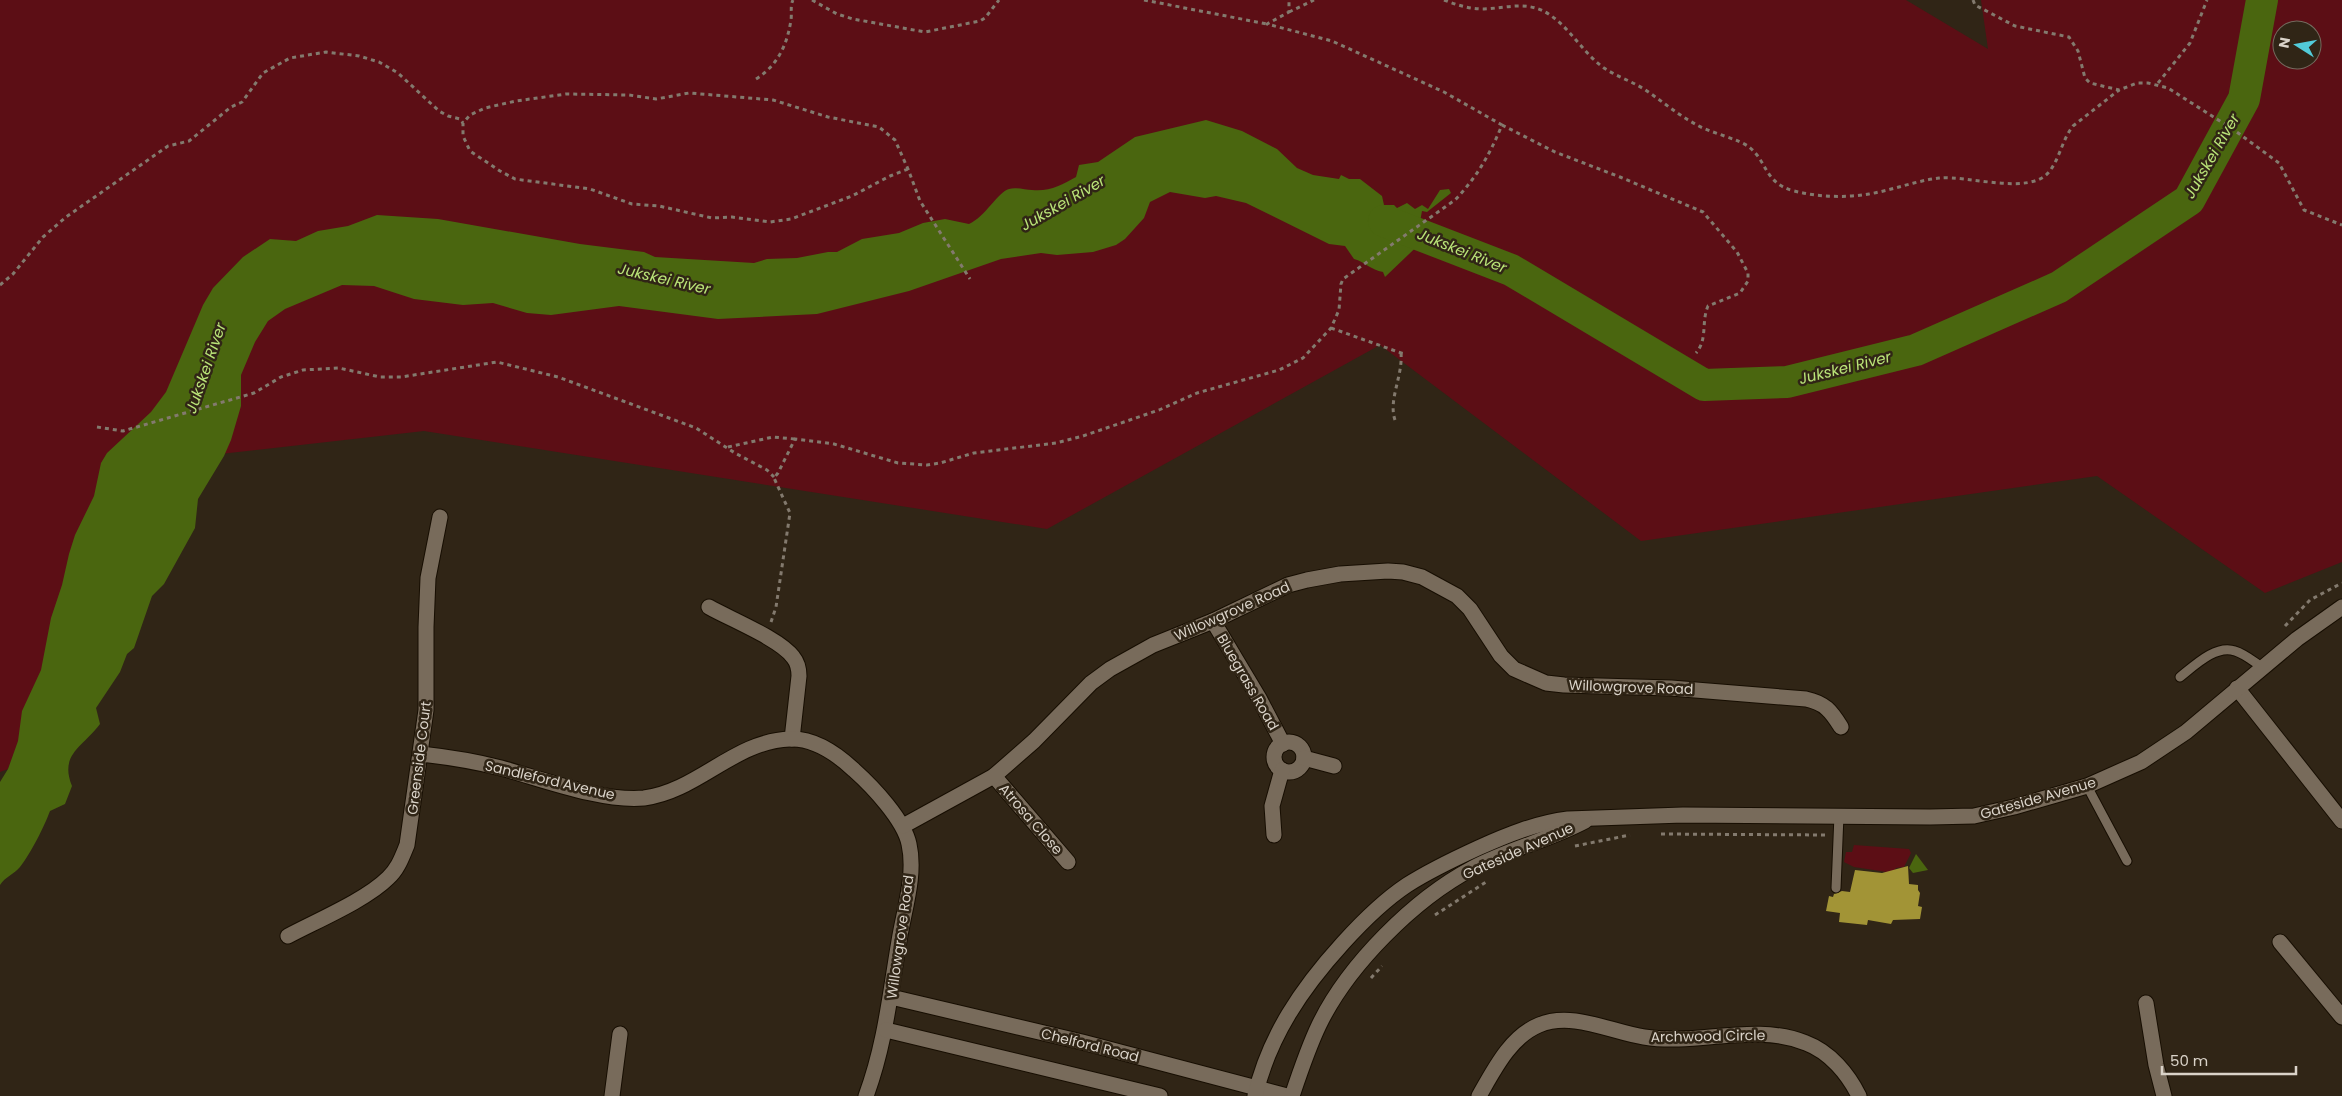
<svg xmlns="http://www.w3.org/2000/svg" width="2342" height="1096" viewBox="0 0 2342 1096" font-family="Poppins,sans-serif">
<rect width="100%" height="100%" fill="#302516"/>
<g fill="#5c0e15" fill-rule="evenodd">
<path d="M0,0H1906L1988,49L1981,0H2342V562L2265,593L2097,476L1641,541L1380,345L1047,529L424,431L122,465L8,769L0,772ZM2282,30H2312V60H2282Z"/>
<path d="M1854,845L1909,849L1911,853L1904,867L1896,868L1893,873L1854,867L1844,862L1846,852H1852Z"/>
</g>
<g fill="#4a660f">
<path d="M1206,120L1242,131L1277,149L1297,168L1313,175L1339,179L1341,175L1349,179H1360L1382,196L1384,205H1394L1397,208L1407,203L1415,209L1422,205L1428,209L1440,190L1449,189L1451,193L1427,212L1422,211L1420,222L1429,228L1428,230L1431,233L1385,277L1383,272C1371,270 1365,262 1354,259L1345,246L1329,244L1246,203L1216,196L1205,198L1170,192L1150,202L1144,218L1125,239L1116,245L1093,252L1057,255L1041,253L1001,259L909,291L817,314L718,319L619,306L551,315L527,313L493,303L463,305L414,299L374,286L342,285L285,309L268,321L255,342L241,375V406L231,440L224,456L198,499L195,528L164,584L152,596L134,648L127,654L120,672L96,708L100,724C83,747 59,754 72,786L65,804L50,811C44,827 31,853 20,867C14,874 5,877 0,885V782L8,769L18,741L22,711L41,670L51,618L62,585L69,554L75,535L94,496L101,463L107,453L151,412L166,392L203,305L213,288L243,257L270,239L296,241L318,231L348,226L377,215L438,219L580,244L644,252L655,257L754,263L767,259L797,258L828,252H837L862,239L899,233L923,223L945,219L969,224C985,217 998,192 1009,189C1016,187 1026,190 1032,190C1049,192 1062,185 1076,177L1079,165L1098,162L1135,137Z"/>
<path d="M1916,854L1928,870L1913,873L1909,868Z"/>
</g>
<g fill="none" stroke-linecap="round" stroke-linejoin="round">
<path stroke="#4a660f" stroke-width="32" d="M1384,221L1511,270L1704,385L1787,382L1916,350L2059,287L2189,200L2244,99L2262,0"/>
</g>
<path fill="#a29436" d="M1908,866L1909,884L1918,885V890L1920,893L1918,906L1922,907L1920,919L1893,920L1891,924L1868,920L1867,925L1839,922L1840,913L1826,911L1829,896L1833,897L1834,894L1842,891L1850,892L1855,870L1882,873Z"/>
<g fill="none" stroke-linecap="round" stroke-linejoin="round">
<g stroke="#170e02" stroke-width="11">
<g id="lane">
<path d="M2180,677C2194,666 2216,644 2235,651C2245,654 2254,662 2262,667"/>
<path d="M2087,786L2127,861"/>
<path d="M1836,888L1839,815"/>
</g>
</g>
<g stroke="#170e02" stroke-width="17">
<g id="street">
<path d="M709,607C730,619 780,639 793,657C798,663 799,669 799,676L792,739"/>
<path d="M1213,621L1259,698L1283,744"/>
<path d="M2237,688L2342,821"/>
<circle cx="1289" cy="757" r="15"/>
<path d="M421,754C448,757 474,761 501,768C542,779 602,802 644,798C698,791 734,741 790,739C815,738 837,754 854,770C873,787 904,820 909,844C916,875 904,910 899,941C890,994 885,1045 866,1096"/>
<path d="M1304,758L1334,766"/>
<path d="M994,776L1068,862"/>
<path d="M903,826L994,776L1034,741L1091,683L1110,669L1153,645L1213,621L1288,585L1307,580L1340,574L1388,571L1403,572L1422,577L1457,596L1470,609L1501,656L1514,669L1546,683L1564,685L1671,688L1806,699C1825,703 1831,711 1841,727"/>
<path d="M1274,835L1272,806L1282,770"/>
<path d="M288,936C316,921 366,900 388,878C398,869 402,857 407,845L426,710V627L428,578L440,517"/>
<path d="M2280,942L2342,1017"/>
<path d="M891,997L1082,1042L1287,1096"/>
<path d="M2146,1003L2156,1065L2164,1096"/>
<path d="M886,1030L1160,1096"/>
<path d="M612,1096L620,1034"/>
<path d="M1479,1096C1494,1070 1510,1037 1539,1025C1572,1011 1611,1032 1644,1037C1698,1046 1754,1022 1806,1043C1830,1052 1848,1074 1859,1096"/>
</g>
</g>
<g stroke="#170e02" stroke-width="17">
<g id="secondary">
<path d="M1255,1096C1269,1036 1302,988 1343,943C1362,922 1383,901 1407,885C1429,871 1454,859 1478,848C1507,835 1536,823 1568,819L1683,815L1930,817L1974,816L2014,807L2087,786L2141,762L2186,732L2297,639L2342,607"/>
<path d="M1292,1096C1300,1072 1308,1048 1319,1025C1348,965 1414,899 1473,868C1509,849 1549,840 1585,821"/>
</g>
</g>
<g stroke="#837a6e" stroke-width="3" stroke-dasharray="4 4" stroke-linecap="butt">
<path d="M812,0L837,14L853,19L925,32L980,21L985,18L999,0"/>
<path d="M1144,0L1267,24"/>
<path d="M1444,0C1457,5 1469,9 1484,9C1507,8 1529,0 1550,15C1571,29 1583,53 1604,68C1616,76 1631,81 1644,89C1662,101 1678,115 1697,125C1711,133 1739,139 1749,147C1768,162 1764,183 1794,191C1818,197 1845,198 1869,194C1893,190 1915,181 1939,178C1968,175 2029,196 2049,172C2060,158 2062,140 2073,126L2119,90"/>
<path d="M1973,0L1975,5L2015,26L2069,37L2078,51L2085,78L2090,83L2119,90L2137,83H2148L2168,88L2234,130L2279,163L2304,210L2342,225"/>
<path d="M1289,12L1314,0"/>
<path d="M756,79C778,65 787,45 791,20C792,13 790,6 793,0"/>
<path d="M2158,83L2190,43L2207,0"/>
<path d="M1502,125L1555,152L1620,177L1703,212L1737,252L1748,273V281L1740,293L1708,306C1701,322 1708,339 1696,353"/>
<path d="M908,169L890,176L852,196L791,219L770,222L732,217L712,218L659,206L632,204L590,189L515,179L500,171L470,151L463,136V123L470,115L485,108L516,101L566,94L629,95L656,99L689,93L773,100L828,117L879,127L895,140L908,169L920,201L970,279"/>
<path d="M0,285L13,274L43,237L66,217L168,146L189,141L231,107L242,102L263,73L290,58L326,52L359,56L379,62L398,73L439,111L448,116L460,119L463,123"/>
<path d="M1331,328L1404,354"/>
<path d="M1395,420C1388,400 1403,376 1401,353"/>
<path d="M97,427L123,431L254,393L281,377L303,370L339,368L380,377H401L497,362L558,377L696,428L735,453L767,470L774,477"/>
<path d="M728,447L773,437L795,439"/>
<path d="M771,622L776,607L790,513L774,478L778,473L795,439L834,444L898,463L927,465L940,463L974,453L1056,443L1083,436L1159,410L1197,393L1279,370L1303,358L1331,328L1339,310L1341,284L1343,279L1455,200C1477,177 1490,154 1502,125L1444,92L1332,41L1267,24L1289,12V0"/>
<path d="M2285,626L2310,600L2342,583"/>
<path d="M1661,834L1827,835"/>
<path d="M1575,846L1630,835"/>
<path d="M1435,915L1486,882"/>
<path d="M1371,978L1382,966"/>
</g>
<use href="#lane" stroke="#786b5b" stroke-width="9"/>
<use href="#street" stroke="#786b5b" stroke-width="15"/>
<use href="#secondary" stroke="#786b5b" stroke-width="15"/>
</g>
<g text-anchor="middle" stroke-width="5" stroke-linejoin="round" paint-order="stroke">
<g font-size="14" fill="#dad3c9" stroke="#302516">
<text transform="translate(1232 611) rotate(-24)" y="5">Willowgrove Road</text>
<text transform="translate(1248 682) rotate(60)" y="5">Bluegrass Road</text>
<text transform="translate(1631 687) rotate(2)" y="5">Willowgrove Road</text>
<text transform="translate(419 758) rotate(-83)" y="5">Greenside Court</text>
<text transform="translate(550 780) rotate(13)" y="5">Sandleford Avenue</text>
<text transform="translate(2038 798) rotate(-16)" y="5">Gateside Avenue</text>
<text transform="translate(1031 819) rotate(49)" y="5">Atrosa Close</text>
<text transform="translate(1518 851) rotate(-24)" y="5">Gateside Avenue</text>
<text transform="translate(900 937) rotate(-82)" y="5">Willowgrove Road</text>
<text transform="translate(1708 1036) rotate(-1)" y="5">Archwood Circle</text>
<text transform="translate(1090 1045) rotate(14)" y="5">Chelford Road</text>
</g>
<g font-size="15" font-style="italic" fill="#bae478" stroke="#302516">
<text transform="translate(2212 156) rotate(-60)" y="5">Jukskei River</text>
<text transform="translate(1063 203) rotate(-30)" y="5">Jukskei River</text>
<text transform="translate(1462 251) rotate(22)" y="5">Jukskei River</text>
<text transform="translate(664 279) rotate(13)" y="5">Jukskei River</text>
<text transform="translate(206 368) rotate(-71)" y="5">Jukskei River</text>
<text transform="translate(1845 368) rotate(-14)" y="5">Jukskei River</text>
</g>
</g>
<g transform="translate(2297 45) rotate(281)"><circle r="24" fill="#302516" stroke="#746b5e"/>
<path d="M0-4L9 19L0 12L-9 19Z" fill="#52cbd9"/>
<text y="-8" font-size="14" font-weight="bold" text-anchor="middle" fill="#dad3c9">N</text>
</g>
<path d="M2162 1066v8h134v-8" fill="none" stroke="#dad3c9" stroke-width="2.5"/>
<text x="2170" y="1066" font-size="15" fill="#dad3c9" stroke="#302516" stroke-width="4" paint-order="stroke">50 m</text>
</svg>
